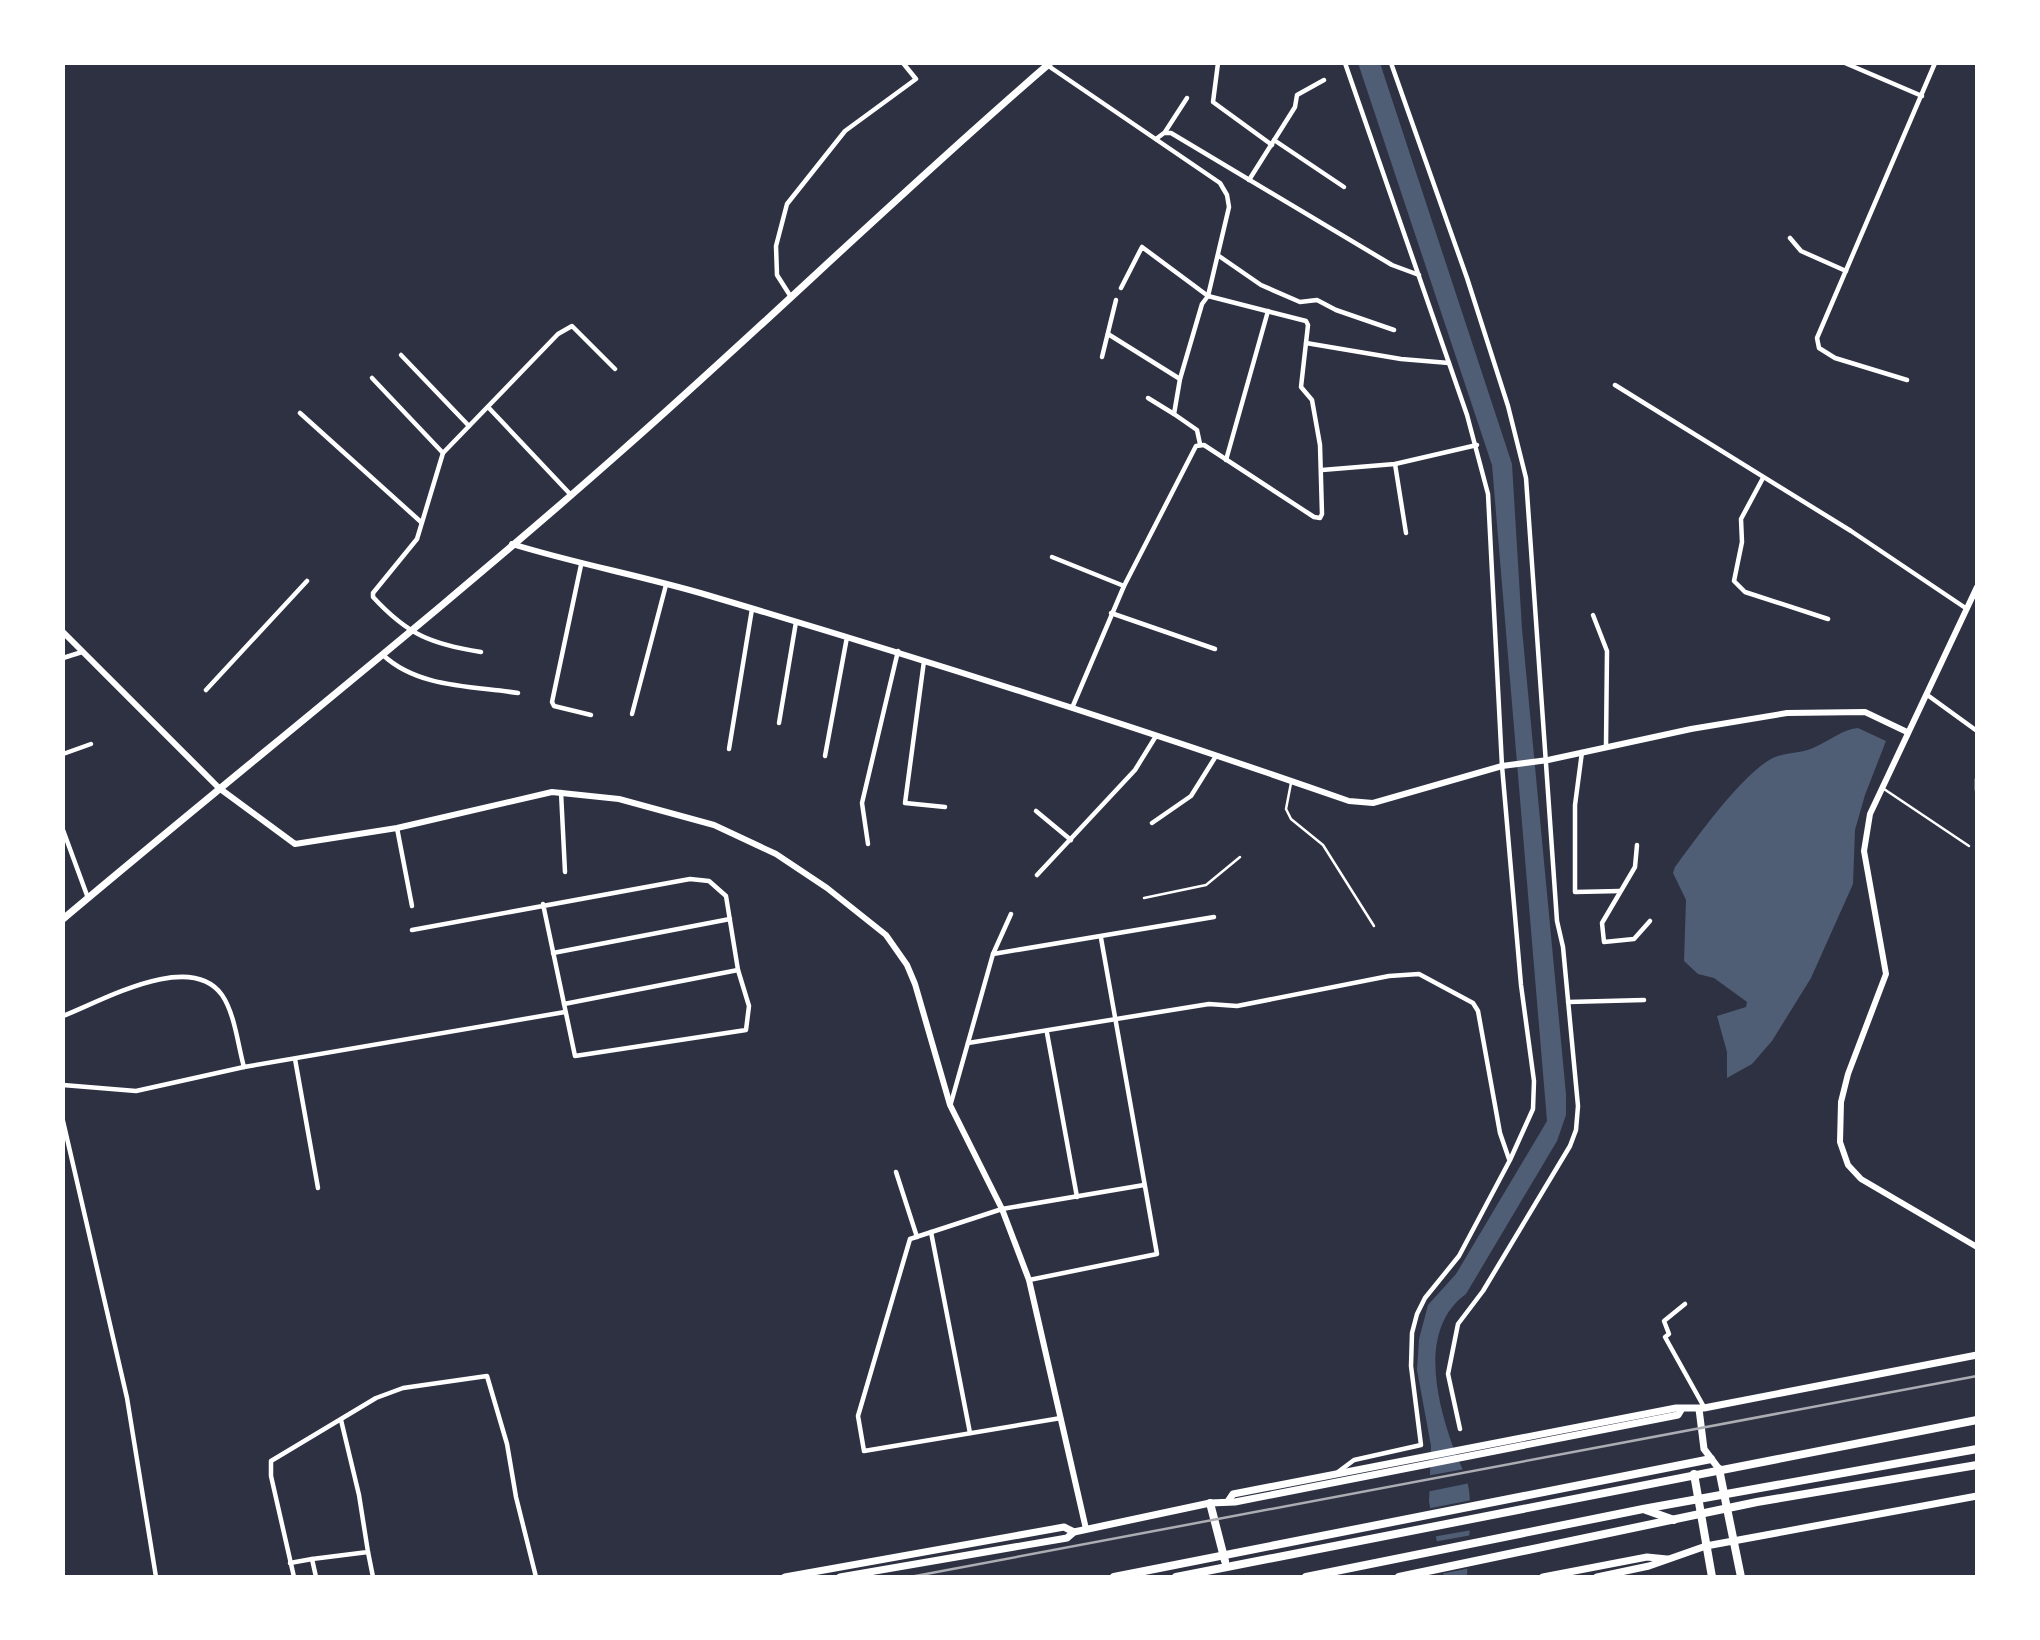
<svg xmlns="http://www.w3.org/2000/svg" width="2040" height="1640" viewBox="0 0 2040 1640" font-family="'Varela Round',sans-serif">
<rect width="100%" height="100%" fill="#2d3142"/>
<g fill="#4f5d75">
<path d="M1358,63H1380L1512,464L1522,629L1566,1094V1115L1557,1141L1466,1294C1419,1328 1436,1398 1452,1444C1457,1459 1467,1475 1469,1490C1472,1518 1468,1549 1467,1577H1444L1429,1502L1431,1446L1417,1370L1419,1339L1428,1305L1456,1274L1547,1121L1492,465Z"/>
<path d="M1858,728L1886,741L1865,795L1855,830L1853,884L1811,978L1772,1041L1752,1064L1727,1078V1052L1717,1016L1746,1007L1747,1002L1714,978L1698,974L1684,961L1686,900L1673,873L1675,867C1695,840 1748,765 1778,756C1791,752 1803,753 1815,747C1831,740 1841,730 1858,728Z"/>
</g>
<g fill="#2d3142">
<path d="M1465,1469L1470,1483L1426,1492V1476Z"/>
<path d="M1472,1500V1530L1432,1537L1426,1509Z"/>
<path d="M1472,1535L1471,1568L1440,1574L1433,1542Z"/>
</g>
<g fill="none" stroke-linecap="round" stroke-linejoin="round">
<g stroke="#fff" stroke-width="2.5">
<path d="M1291,783L1286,809L1291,819L1323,845L1374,926"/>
<path d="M1884,789L1969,846"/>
<path d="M1144,898L1206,885L1240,857"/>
</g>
<g stroke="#fff" stroke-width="4.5">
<path d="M1218,63L1213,102L1272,145"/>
<path d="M1391,63L1467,278L1508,406L1526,478L1557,921L1563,947L1578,1106L1576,1130L1570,1146L1483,1291L1458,1324L1448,1374L1460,1429"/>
<path d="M1845,63L1922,96"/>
<path d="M1047,65L1220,183L1227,195L1229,207L1208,296L1202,304L1180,379L1174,414L1197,430L1200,444"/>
<path d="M1165,132L1187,98"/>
<path d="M1156,139L1164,133H1171L1392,265L1419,275"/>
<path d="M1274,140L1344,187"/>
<path d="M1249,180L1295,107L1297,95L1324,80"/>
<path d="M1790,238L1801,251L1846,271"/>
<path d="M1219,256L1261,285L1300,302L1317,300L1336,310L1394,330"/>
<path d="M791,297L777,275L776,246L787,204L845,131L916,79L903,63"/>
<path d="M1108,334L1180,379"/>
<path d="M1306,343L1401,359L1449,363"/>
<path d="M401,355L469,426"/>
<path d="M1102,357L1116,300"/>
<path d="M372,378L443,453"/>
<path d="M1907,380L1835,358L1819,348L1817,338L1935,63"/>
<path d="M1615,385L1851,531L1967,609"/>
<path d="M1148,398L1174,414"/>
<path d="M488,407L571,495"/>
<path d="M300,413L421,522"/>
<path d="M1226,460L1268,311"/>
<path d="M1395,464L1406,533"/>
<path d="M1322,470L1395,464L1477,445"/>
<path d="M1763,478L1741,519L1742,542L1734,581L1745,592L1828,619"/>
<path d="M1052,557L1124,586"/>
<path d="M581,565L552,702L554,706L591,715"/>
<path d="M1111,613L1215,649"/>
<path d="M1593,615L1607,651L1606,746"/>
<path d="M481,652C431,644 408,635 373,597V593L417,539L443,453L558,334L572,326L615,369"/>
<path d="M383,655C418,688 473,686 518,693"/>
<path d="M63,658L82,652"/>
<path d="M924,661L905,803L945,807"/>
<path d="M206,690L307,581"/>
<path d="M1926,694L1977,731"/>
<path d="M1072,708L1124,586L1196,446L1204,445L1314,517L1320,518L1322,514L1320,445L1312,400L1301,387L1308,325L1306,321L1208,296L1142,247L1121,288"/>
<path d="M632,714L666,585"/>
<path d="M779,723L796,622"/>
<path d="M729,749L752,609"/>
<path d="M1582,752L1575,805V892L1620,891"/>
<path d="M63,754L91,744"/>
<path d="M825,756L847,637"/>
<path d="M1977,779V790"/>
<path d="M561,792L565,872"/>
<path d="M1036,811L1071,840"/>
<path d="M1152,823L1191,796L1216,756"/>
<path d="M397,828L412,906"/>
<path d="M63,830L88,898"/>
<path d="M868,844L862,803L898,651"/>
<path d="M1637,845L1635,867L1602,923L1604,942L1634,939L1650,921"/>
<path d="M1037,875L1135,770L1156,736"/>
<path d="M412,930L690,879L709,881L726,896L738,970L749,1006L746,1030L575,1056L543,904"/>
<path d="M553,953L730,919"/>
<path d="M993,954L1214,917"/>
<path d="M1568,1002L1644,1000"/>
<path d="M564,1004L738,970"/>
<path d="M63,1016C102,1001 190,950 222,995C235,1014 238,1046 244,1067"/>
<path d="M1047,1033L1077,1197"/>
<path d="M968,1043L1209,1004L1237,1006L1389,976L1419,974L1473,1003L1478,1011L1500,1133L1509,1159"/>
<path d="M295,1059L318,1188"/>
<path d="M63,1085L136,1091L244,1067L565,1012"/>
<path d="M951,1103L993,954L1011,914"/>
<path d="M63,1121L127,1398L156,1577"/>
<path d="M896,1172L917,1237"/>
<path d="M931,1232L970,1433"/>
<path d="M1029,1280L1157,1254L1101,938"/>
<path d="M1685,1304L1664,1321L1669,1334L1665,1337L1704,1407"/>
<path d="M1061,1418L864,1451L858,1416L910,1239L1002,1209L1144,1185"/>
<path d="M1338,1472L1354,1460L1421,1445L1411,1366L1412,1333L1417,1314L1425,1298L1459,1256L1510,1160L1533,1109L1534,1081L1521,985L1502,766L1488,494L1467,415L1345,63"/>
<path d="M368,1552L373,1577"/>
<path d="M312,1559L368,1552L359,1495L341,1420"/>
<path d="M290,1563L312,1559L316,1577"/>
<path d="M294,1577L271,1476V1461L376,1398L403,1388L487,1376L507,1444L516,1497L536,1577"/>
</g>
<g stroke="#fff" stroke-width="6">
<path d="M512,544C577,564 643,576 707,595C923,659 1137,727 1349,801L1373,803L1502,766L1548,760L1691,729L1787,713L1865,712L1907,732"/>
<path d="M1977,587L1870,814L1864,851L1886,974L1848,1074L1841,1102L1840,1142L1848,1165L1861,1179L1977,1247"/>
<path d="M63,632L219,788L295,844L397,828L552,792L619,799L714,825L776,854L827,888L886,935L907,965L915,984L950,1105L1002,1209L1029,1280L1086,1529"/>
</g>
<g stroke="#fff" stroke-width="7">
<path d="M63,919C247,764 436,615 617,455C763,327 902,190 1050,63"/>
<path d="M1699,1409L1704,1449L1719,1469"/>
<path d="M1229,1500L1233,1494L1676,1408H1704L1977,1355"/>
<path d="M785,1577L1064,1527L1074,1532"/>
<path d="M840,1577L1067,1538L1074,1532L1210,1503L1235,1502L1678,1415L1681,1410"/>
<path d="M1543,1577L1647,1557L1667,1559"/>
<path d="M1597,1577L1649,1566L1706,1546L1977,1496"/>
</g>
<g stroke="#fff" stroke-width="8">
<path d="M1719,1469L1741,1577"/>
<path d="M1694,1474L1712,1577"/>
</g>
<g stroke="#fff" stroke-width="8">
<path d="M1210,1503L1225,1561"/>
<path d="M1646,1510L1674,1520"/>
<path d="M1114,1577L1711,1459"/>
<path d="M1176,1577L1977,1420"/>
<path d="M1306,1577L1643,1509L1977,1449"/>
<path d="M1399,1577L1757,1502L1977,1465"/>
</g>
<path stroke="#abadb3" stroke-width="2.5" d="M910,1577L1977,1376"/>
</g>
<rect width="2040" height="1640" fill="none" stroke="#ffffff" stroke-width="130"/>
</svg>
